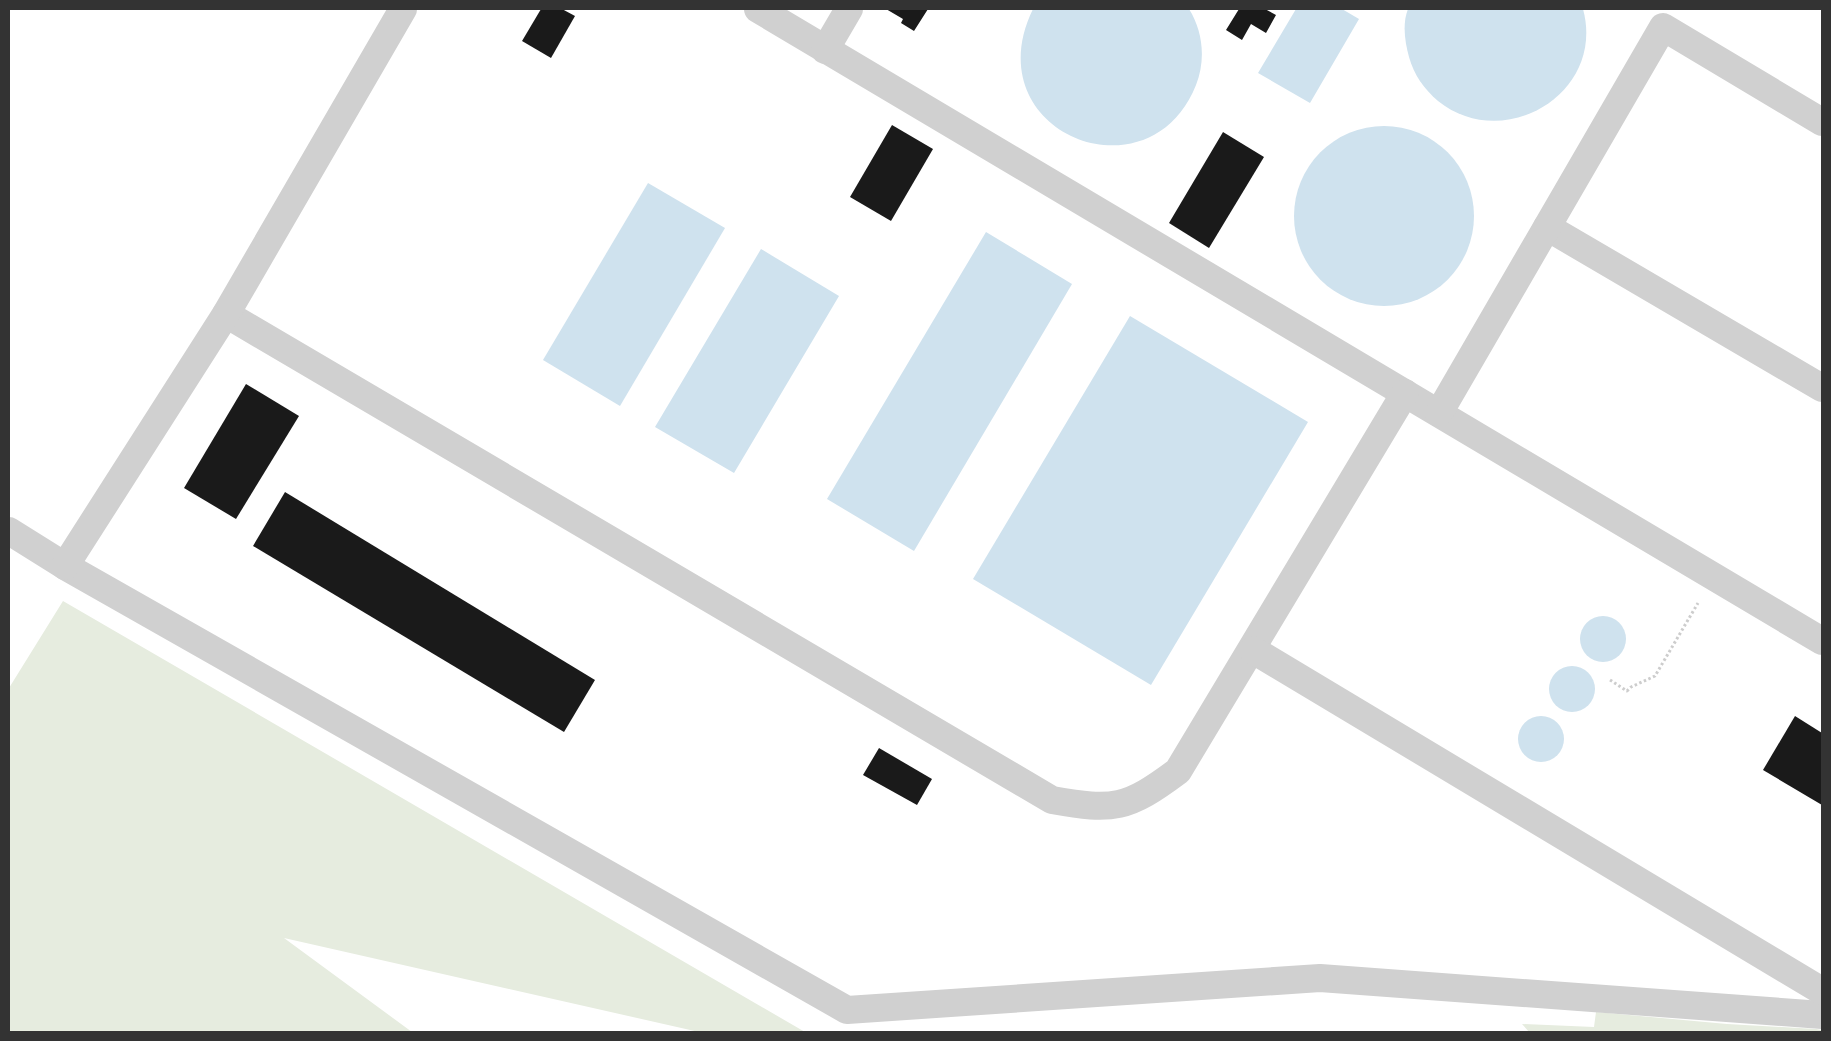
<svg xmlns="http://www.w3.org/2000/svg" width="1831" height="1041" viewBox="0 0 1831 1041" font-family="Cabin,sans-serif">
<rect width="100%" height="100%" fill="#fff"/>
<g fill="#e6ecdf">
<path d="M63,601L805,1032H699L284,938L412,1032H9V688Z"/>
<path d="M1596,1012L1727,1024L1816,1029L1822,1030V1032H1529L1522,1024L1594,1027Z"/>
</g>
<g fill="#cfe2ee">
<path d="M1033,9H1189C1203,31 1206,60 1196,85C1149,203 973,132 1033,9Z"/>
<path d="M1296,9H1342L1359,19L1310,103L1258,73Z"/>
<path d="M1408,9H1583C1606,93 1504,154 1438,101C1424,89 1414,75 1409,57C1405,42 1402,24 1408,9Z"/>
<circle cx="1384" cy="216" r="90"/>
<path d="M648,183L725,228L620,406L543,360Z"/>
<path d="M986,232L1072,284L914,551L827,499Z"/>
<path d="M761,249L839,296L734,473L655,427Z"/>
<path d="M1130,316L1308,422L1151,685L973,579Z"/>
<circle cx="1603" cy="639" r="23"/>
<circle cx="1572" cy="689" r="23"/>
<circle cx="1541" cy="739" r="23"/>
</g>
<g fill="#1a1a1a">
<path d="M541,9H562L575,16L551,58L522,41Z"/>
<path d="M886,9H928L914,31L901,23L903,19Z"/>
<path d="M1239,9H1265L1276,15L1266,33L1251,24L1242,40L1226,30Z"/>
<path d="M892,125L933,149L891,221L850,197Z"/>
<path d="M1223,132L1264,157L1209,248L1169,223Z"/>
<path d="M246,384L299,416L236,519L184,488Z"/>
<path d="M285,492L595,680L564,732L253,546Z"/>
<path d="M1795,716L1822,733V805L1763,770Z"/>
<path d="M879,748L932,779L917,805L863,775Z"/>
</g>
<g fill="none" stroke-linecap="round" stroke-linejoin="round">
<path stroke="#cdcdcd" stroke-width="3" stroke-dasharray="2.5 2.5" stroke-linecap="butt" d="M1610,680L1627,691L1631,687L1655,676L1698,603"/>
<g stroke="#d0d0d0" stroke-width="28">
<path d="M758,9L1822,641"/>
<path d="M825,50L849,9"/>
<path d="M1547,227L1822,388"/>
<path d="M226,314L1052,800C1114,811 1127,809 1178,771L1405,393"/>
<path d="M1439,413L1663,27L1822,122"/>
<path d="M9,531L65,566L847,1010L1320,978L1822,1015"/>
<path d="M65,566L226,314L403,9"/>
<path d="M1253,650L1822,991"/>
</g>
</g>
<rect width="1831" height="1041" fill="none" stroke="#333333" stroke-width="20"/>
</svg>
